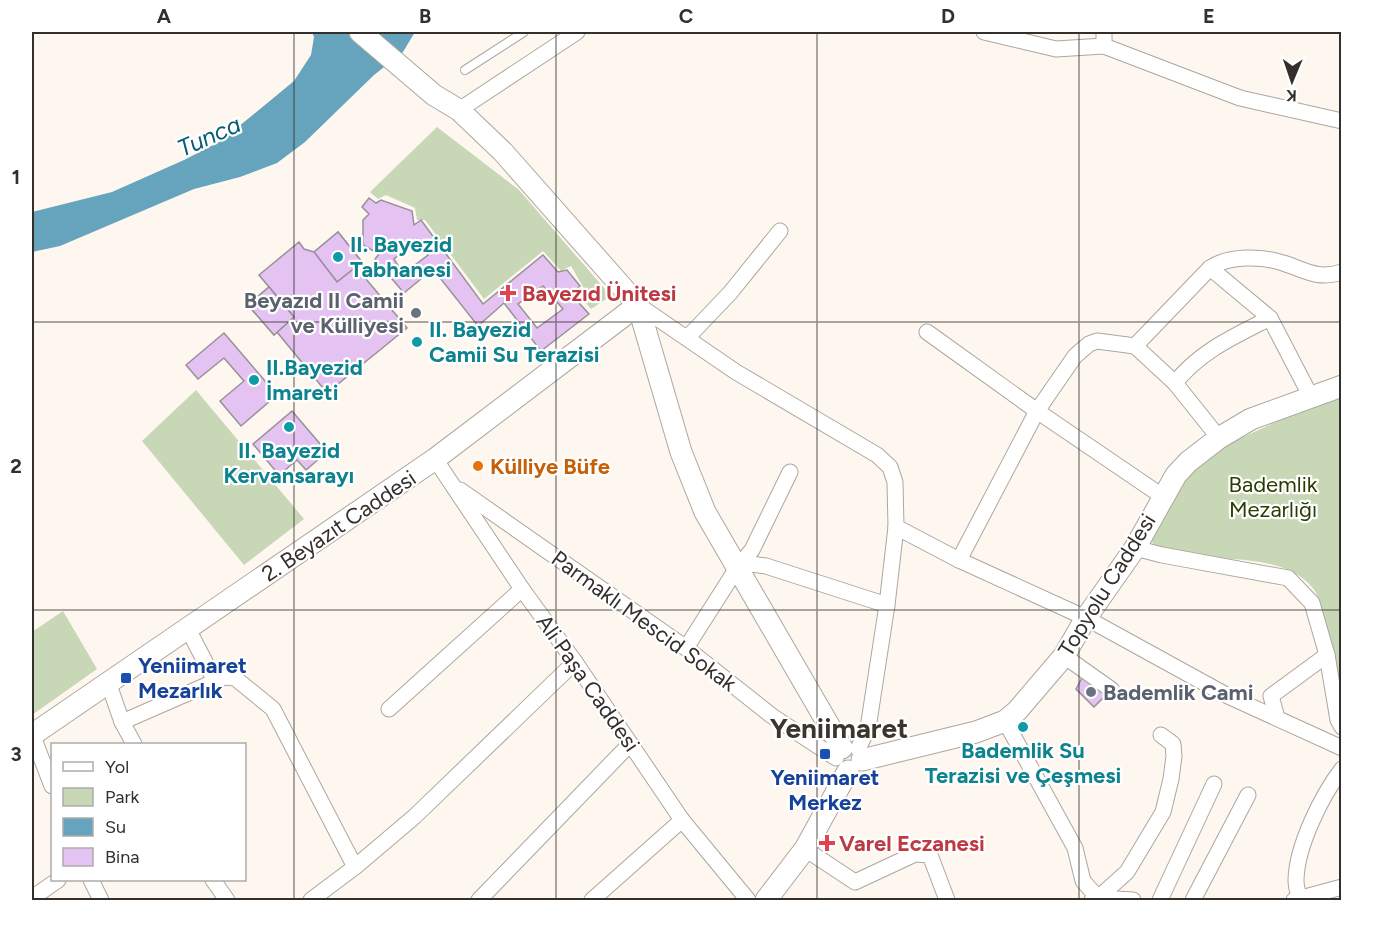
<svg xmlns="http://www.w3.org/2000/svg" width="1373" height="932" viewBox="0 0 1373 932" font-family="Figtree,sans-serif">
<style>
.green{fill:#c8d7b6}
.water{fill:#65a4bc}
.building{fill:#e4c2f1;stroke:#97919a;stroke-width:1.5;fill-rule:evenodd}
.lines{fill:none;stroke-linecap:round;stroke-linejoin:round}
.lane-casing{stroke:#aea69e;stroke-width:10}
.street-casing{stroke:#aea69e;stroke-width:17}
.secondary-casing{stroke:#aea69e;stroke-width:23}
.lane{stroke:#fff;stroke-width:8}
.street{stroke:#fff;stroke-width:15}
.secondary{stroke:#fff;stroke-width:21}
.grid{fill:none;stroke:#332f2c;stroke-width:1.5;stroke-opacity:0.55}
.culture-dot{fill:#0f9aa8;stroke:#fff;stroke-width:2}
.health-dot{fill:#e0444e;stroke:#fff;stroke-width:2}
.worship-dot{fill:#6b7280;stroke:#fff;stroke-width:2}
.food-dot{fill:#e8710a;stroke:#fff;stroke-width:2}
.transit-dot{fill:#1a4fb4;stroke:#fff;stroke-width:2}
.labels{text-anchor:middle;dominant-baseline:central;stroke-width:4.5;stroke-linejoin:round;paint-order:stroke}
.culture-label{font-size:22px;font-weight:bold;fill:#0d838f;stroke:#fff;text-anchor:start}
.health-label{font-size:22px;font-weight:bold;fill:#be3a42;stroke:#fff;text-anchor:start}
.worship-label{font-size:22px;font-weight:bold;fill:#5b616d;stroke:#fff;text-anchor:end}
.food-label{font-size:22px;font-weight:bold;fill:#c56008;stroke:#fff;text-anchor:start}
.park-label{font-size:22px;fill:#293d03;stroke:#fff}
.street-label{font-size:22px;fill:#332f2c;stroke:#fff}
.transit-label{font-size:22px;font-weight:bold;fill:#164399;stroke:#fff;text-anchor:start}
.water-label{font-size:24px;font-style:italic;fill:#045d76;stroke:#fff}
.district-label{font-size:28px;font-weight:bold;fill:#3b352e;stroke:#fff}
.neatline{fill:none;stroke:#332f2c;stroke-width:2}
.grid-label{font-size:20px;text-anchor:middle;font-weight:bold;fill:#332f2c}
</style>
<rect width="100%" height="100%" fill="#fef7f0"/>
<g class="green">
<polygon points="437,127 519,190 611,296 591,309 580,296 586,292 571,266 561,271 543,251 484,299 425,220 417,220 415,208 386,195 378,199 370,192"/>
<polygon points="196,390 304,519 244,565 142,441"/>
<path d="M1341 397V693C1335 665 1332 636 1321 608 1319 603 1318 596 1315 591 1284 546 1203 567 1159 548 1154 546 1150 539 1146 535L1202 456 1280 420Z"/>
<polygon points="63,611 97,669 32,715 32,632"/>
</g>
<polygon class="water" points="312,32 415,32 403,52 374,75 305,142 277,163 240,177 194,189 60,246 32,252 32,212 112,192 184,160 221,141 294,81 311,55 314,37"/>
<g class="building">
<path d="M369 198 376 203 381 200 412 211 414 225 421 220 483 304 543 255 558 272 567 270 580 286 571 294 589 314 541 351 504 303 478 326 433 269 404 293 375 259 379 254 363 245V220L369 214 362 207ZM417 239 428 255 403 274 394 259ZM543 286 563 309 537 328 518 304Z"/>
<polygon points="338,232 362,262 337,282 314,252"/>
<polygon points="338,232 362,262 337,282 314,252"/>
<polygon points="299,242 304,249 314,252 337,282 356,267 407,328 327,393 277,332 294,317 259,275"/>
<polygon points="269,287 294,317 274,335 248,305"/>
<polygon points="269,287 294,317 274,335 248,305"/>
<polygon points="224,333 277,395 241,426 220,401 244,381 224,358 198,379 186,365"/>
<polygon points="292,411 327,452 306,470 297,460 279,475 253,444"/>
<polygon points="1083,676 1107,694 1094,707 1076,689"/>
</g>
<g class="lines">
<defs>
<polyline id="lane" points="465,70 524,32"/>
<g id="street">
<polyline points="984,32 1056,49 1104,46 1240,98 1342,121"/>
<polyline points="1104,32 1104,46"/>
<polyline points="459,110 577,32"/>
<polyline points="1210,268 1270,318 1311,397"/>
<polyline points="638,305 736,372 877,455 890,467 895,482 896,527 887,605 766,566 751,564 737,568"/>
<polyline points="927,332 1037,411 1162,496"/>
<polyline points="687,338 730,293 780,231"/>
<polyline points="1135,346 1175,383 1219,438"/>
<path d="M1175 383C1200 351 1235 336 1270 318"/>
<polyline points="435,459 522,589 575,662 682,820 748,900"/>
<polyline points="460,490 686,648 772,716 836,758"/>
<polyline points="896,527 959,560 1086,618 1228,696 1342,748"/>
<polyline points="1135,548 1162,555 1288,578 1312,603 1327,655 1338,720 1342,727"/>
<path d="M959 560 1037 411 1075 356 1089 344 1097 341 1135 346 1210 268C1229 255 1262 256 1283 263 1306 270 1316 280 1342 272"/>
<polyline points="188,629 215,681"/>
<polyline points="686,648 737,568 752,550 790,472"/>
<polyline points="1064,656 1112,690"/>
<polyline points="108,682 122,722 134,744"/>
<polyline points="389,709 522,589"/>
<polyline points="1277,718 1271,696 1327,655"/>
<polyline points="1005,721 1075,848 1083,881 1098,898 1092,900"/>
<polyline points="122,722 225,677 235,678 273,709 355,867 414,817 575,662"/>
<polyline points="32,734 52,786"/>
<polyline points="858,749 868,728 887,605"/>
<polyline points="805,849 855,882 915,854 930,855 947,900"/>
<polyline points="91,880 101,900"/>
<polyline points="213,880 227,900"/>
<polyline points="32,898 58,880"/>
<polyline points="1098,898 1127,872 1163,812 1171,779 1174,756 1173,744 1161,735"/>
<polyline points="1098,898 1133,900"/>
<path d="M1300 899C1298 893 1296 887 1296 881 1296 847 1322 795 1342 769"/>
<polyline points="311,900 355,867"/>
<polyline points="479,900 630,744"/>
<polyline points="592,900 682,820"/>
<polyline points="1160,900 1214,784"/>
<polyline points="1193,900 1248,795"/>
<polyline points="1294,900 1342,887"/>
</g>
<g id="secondary">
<polyline points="360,32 434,95 459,110 503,152 638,305 681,452 705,512 842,748"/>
<polyline points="32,735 435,459 638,305"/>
<polyline points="862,760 976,732 1005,721 1017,711 1064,656 1086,618 1135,548 1176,475 1188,462 1219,438 1251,419 1342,386"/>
<polyline points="766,900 805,849 848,771"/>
</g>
</defs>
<use href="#lane" class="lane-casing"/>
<use href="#street" class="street-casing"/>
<use href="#secondary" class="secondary-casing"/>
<use href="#lane" class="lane"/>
<use href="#street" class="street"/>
<use href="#secondary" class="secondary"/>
</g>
<path class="grid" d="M294 32V900M556 32V900M817 32V900M1079 32V900M32 322H1342M32 610H1342"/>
<g class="culture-dot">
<circle cx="338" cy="257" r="6"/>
<circle cx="417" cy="342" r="6"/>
<circle cx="254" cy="380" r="6"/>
<circle cx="289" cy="427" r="6"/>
<circle cx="1023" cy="727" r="6"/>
</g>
<g class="health-dot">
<path d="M505 284h6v6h6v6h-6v6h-6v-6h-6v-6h6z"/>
<path d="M824 834h6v6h6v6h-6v6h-6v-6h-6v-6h6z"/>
</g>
<g class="worship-dot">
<circle cx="416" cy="313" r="6"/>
<circle cx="1091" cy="692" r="6"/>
</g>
<circle class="food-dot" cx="478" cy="466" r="6"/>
<g class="transit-dot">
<rect x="120" y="672" width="12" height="12" rx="3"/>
<rect x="819" y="748" width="12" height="12" rx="3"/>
</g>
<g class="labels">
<g class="culture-label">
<text x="350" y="244">II. Bayezid<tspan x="350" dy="25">Tabhanesi</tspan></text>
<text x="429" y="329">II. Bayezid<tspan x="429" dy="25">Camii Su Terazisi</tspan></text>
<text x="266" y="367">II.Bayezid<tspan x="266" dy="25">İmareti</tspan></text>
<text x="289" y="450" text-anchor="middle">II. Bayezid<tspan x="289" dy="25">Kervansarayı</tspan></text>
<text x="1023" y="750" text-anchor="middle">Bademlik Su<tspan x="1023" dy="25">Terazisi ve Çeşmesi</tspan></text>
</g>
<g class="health-label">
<text x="522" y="293">Bayezıd Ünitesi</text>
<text x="839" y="843">Varel Eczanesi</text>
</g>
<g class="worship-label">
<text x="404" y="300">Beyazıd II Camii<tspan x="404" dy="25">ve Külliyesi</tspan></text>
<text x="1103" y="692" text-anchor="start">Bademlik Cami</text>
</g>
<g class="food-label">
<text x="490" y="466">Külliye Büfe</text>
</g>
<g class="park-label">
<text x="1273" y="484">Bademlik<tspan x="1273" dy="25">Mezarlığı</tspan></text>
</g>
<g class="street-label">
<text transform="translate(339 526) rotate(-34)">2. Beyazıt Caddesi</text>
<text transform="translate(1107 585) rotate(-58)">Topyolu Caddesi</text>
<text transform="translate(644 621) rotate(36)">Parmaklı Mescid Sokak</text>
<text transform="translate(588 683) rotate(55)">Ali Paşa Caddesi</text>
</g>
<g class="transit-label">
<text x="138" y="665">Yeniimaret<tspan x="138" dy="25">Mezarlık</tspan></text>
<text x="825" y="777" text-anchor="middle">Yeniimaret<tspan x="825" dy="25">Merkez</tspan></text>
</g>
<g class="water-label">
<text transform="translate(209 136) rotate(-24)">Tunca</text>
</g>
<g class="district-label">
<text x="839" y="728">Yeniimaret</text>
</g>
</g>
<rect width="1373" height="932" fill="none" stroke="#ffffff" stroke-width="66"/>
<rect x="51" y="743" width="195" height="138" fill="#ffffff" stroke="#adacab" stroke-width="1.5"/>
<rect x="63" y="762" width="30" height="9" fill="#ffffff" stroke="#adacab" stroke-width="1.5"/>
<text x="105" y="773" font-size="18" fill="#332f2c">Yol</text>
<rect x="63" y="788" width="30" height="18" fill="#c8d7b6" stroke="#adacab" stroke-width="1.5"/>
<text x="105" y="803" font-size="18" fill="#332f2c">Park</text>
<rect x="63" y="818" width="30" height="18" fill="#65a4bc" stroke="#adacab" stroke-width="1.5"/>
<text x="105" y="833" font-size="18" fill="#332f2c">Su</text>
<rect x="63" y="848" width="30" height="18" fill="#e4c2f1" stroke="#adacab" stroke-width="1.5"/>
<text x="105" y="863" font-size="18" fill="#332f2c">Bina</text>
<g transform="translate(1292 81) rotate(182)" stroke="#ffffff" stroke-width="4.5" paint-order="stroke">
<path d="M0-4.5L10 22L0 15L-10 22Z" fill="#332f2c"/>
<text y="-9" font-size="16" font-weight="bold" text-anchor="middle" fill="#332f2c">K</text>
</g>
<rect x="33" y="33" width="1307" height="866" class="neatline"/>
<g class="grid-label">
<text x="164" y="23">A</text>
<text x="425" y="23">B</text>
<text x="686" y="23">C</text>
<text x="948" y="23">D</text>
<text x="1209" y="23">E</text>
<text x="16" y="184">1</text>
<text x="16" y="473">2</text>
<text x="16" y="761">3</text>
</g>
</svg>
